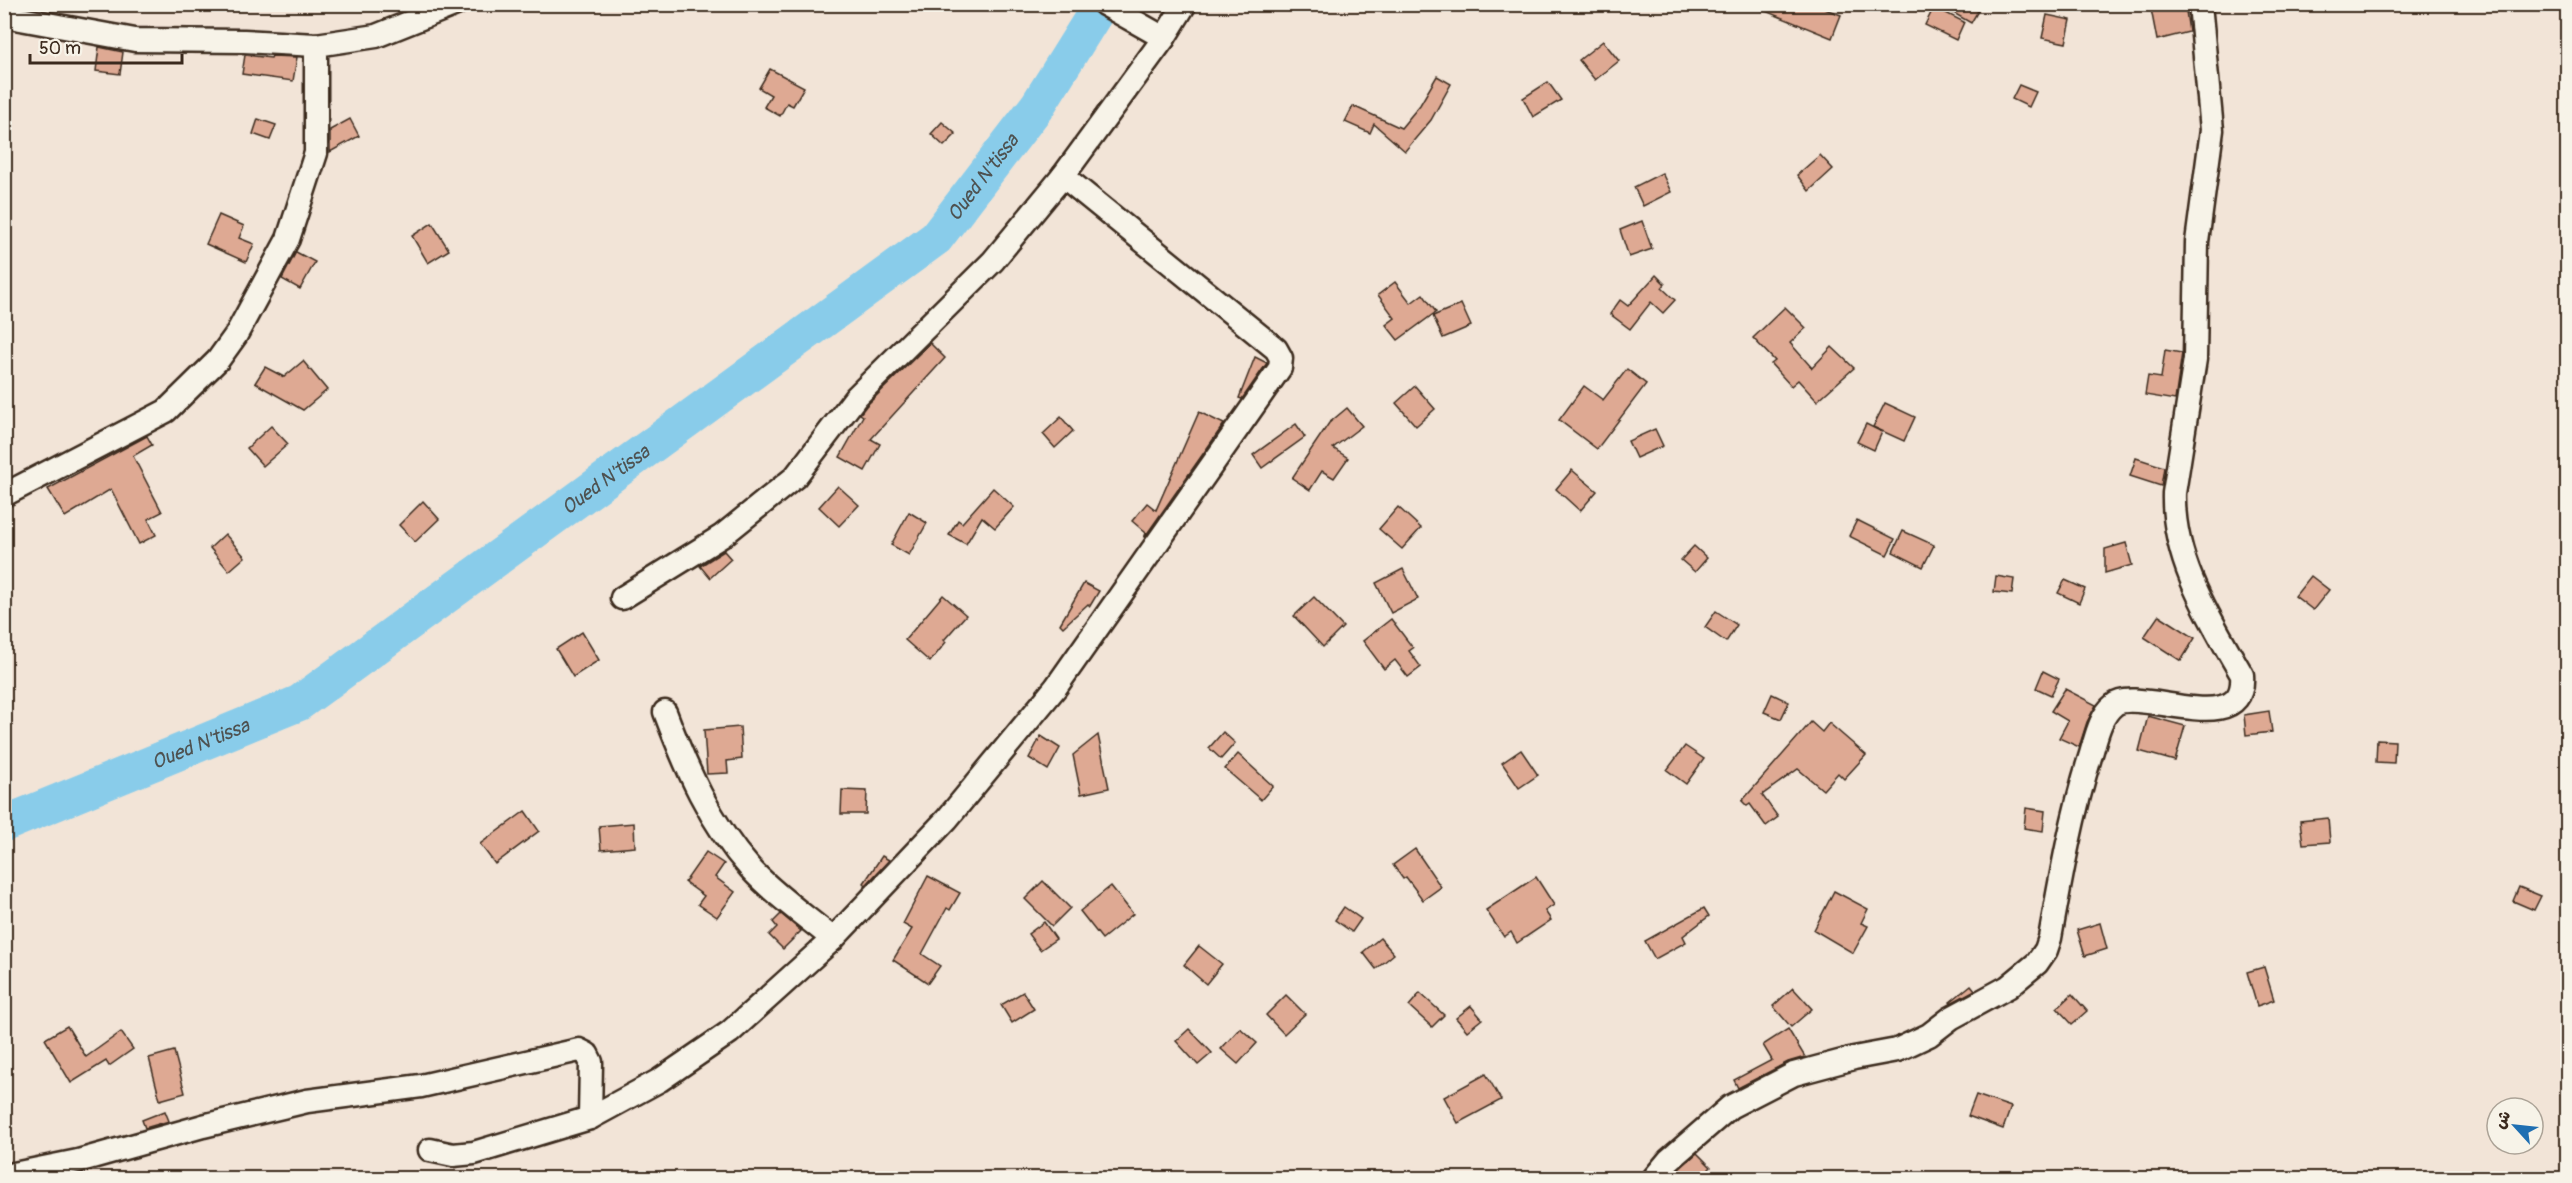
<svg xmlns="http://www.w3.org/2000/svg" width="2572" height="1183" viewBox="0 0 2572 1183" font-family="Pangolin,'Playpen Sans Arabic',sans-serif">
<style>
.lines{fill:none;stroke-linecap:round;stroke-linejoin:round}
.river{stroke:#89ccea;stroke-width:36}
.building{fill:#dea993;stroke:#3b2a1e;stroke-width:1.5}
.minor-casing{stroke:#3b2a1e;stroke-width:27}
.minor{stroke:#f7f3e8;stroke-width:22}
.labels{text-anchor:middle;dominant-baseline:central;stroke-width:4.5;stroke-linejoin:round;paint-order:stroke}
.water-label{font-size:20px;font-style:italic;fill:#4e5251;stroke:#f7f3e8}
</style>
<rect width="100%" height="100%" fill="#f2e4d7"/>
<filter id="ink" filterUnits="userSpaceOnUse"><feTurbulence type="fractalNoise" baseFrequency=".0167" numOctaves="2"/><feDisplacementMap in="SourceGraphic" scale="12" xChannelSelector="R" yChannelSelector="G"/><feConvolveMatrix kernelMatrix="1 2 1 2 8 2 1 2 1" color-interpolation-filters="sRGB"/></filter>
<g filter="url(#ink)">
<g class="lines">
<path class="river" id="s1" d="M4 824 299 703 936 238 1038 105 1101 4"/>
</g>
<g class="building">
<polygon points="1748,4 1812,4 1841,15 1832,38"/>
<polygon points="1938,4 1982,4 1971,23"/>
<polygon points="2170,4 2185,4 2189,32 2157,40 2151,9"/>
<polygon points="1934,7 1964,22 1956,40 1925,25"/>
<polygon points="2047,15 2071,20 2066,43 2042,38"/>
<polygon points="1603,41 1619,61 1595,80 1579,60"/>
<polygon points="99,47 123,52 120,74 96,71"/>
<polygon points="245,55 271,58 272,56 297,57 293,81 242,74"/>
<polygon points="770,69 804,87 793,106 787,103 780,116 764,107 771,95 759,88"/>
<polygon points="1437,76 1451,84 1431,120 1405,151 1374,124 1370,133 1345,122 1353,106 1401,128 1420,105"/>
<polygon points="1548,82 1561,100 1533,117 1523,98"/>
<polygon points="2019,85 2036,92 2029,107 2012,99"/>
<polygon points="258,119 276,125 270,140 253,134"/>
<polygon points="350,119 359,136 330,152 330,130"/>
<polygon points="942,122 956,134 944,146 931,134"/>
<polygon points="1820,155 1833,169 1809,191 1797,175"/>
<polygon points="1662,173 1671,192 1643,206 1634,187"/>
<polygon points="219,215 244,226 239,238 254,244 246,262 206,244"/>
<polygon points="1642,221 1652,249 1629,257 1620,230"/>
<polygon points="432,223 449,250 428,263 412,236"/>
<polygon points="296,252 315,262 300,289 282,279"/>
<polygon points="1656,275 1665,284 1662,288 1675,300 1663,313 1651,302 1630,329 1610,314 1620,300 1628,306"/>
<polygon points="1395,282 1411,303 1423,294 1436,312 1398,340 1386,325 1395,318 1378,295"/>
<polygon points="1461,304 1471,326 1443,338 1433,316"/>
<polygon points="1785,307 1806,328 1790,343 1812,368 1832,347 1854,368 1817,401 1798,380 1791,386 1771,364 1775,361 1753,338"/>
<polygon points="930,343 945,358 871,439 880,444 865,471 840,457 863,416 860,414 866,406"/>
<polygon points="2165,350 2182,353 2175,400 2145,395 2148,376 2161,378"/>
<polygon points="1255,357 1267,363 1242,399 1239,398"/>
<polygon points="303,361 327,390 303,410 255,383 265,367 284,377"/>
<polygon points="1627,369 1646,384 1597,449 1559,420 1584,386 1603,400"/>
<polygon points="1415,386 1435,409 1416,426 1396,403"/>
<polygon points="1885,403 1915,417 1904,441 1873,427"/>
<polygon points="1347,408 1362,426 1333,448 1348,458 1334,478 1322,471 1310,490 1292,478 1329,423"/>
<polygon points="1199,412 1224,424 1144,538 1146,533 1132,521 1147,503 1156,510"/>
<polygon points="1061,417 1073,431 1055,448 1043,434"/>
<polygon points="1296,424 1305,437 1262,468 1253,455"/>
<polygon points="1866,424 1882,432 1874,450 1857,442"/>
<polygon points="271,426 288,444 263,466 247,448"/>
<polygon points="1655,429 1663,446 1636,458 1628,441"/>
<polygon points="147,436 152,445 133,456 162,512 148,519 156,535 139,544 111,489 65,517 48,489"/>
<polygon points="2136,458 2164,467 2161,486 2130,476"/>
<polygon points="1572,470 1597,491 1580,511 1556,489"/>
<polygon points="838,486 859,505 839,526 819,507"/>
<polygon points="993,488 1014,507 995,528 982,517 966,544 949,535 958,520 962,523"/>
<polygon points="423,501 439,519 415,542 399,525"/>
<polygon points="1398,507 1421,528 1402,549 1379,529"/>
<polygon points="909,512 927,523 909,555 891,545"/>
<polygon points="1857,520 1895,539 1887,555 1849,536"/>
<polygon points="1903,531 1934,545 1923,567 1893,552"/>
<polygon points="225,534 245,557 229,571 210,548"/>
<polygon points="2126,543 2132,565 2105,573 2105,549"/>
<polygon points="1694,546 1707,558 1695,572 1681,560"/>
<polygon points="724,551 731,559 710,578 700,566"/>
<polygon points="1403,569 1418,599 1391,613 1376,583"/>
<polygon points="1996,576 2014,579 2012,594 1994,592"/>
<polygon points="2311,576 2329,590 2313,610 2295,596"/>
<polygon points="2065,580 2085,589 2079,603 2058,593"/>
<polygon points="1084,583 1099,591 1090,606 1088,604 1063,627 1060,624"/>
<polygon points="943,595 966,615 944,640 946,642 930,662 905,640"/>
<polygon points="1314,597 1343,627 1323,647 1294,616"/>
<polygon points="1716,611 1737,625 1726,642 1705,627"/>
<polygon points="2159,615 2195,638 2181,661 2144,637"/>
<polygon points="1391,619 1413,648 1409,651 1421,667 1408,677 1395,660 1384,669 1363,641"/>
<polygon points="582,632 599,660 573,677 556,649"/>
<polygon points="2043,671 2059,679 2051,695 2036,688"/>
<polygon points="2065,689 2096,705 2087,722 2079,747 2059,738 2068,721 2051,711"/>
<polygon points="1772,694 1789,702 1781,719 1764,712"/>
<polygon points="2269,711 2272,732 2246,735 2244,715"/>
<polygon points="2148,716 2185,726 2175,761 2139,751"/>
<polygon points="1811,722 1822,732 1829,723 1866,755 1844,779 1838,773 1823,790 1798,769 1762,795 1778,817 1766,826 1750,804 1747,806 1742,801"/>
<polygon points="740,727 742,759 727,761 728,773 707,774 704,730"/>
<polygon points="1223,732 1235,743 1221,759 1209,748"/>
<polygon points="1098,735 1109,788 1081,794 1073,755"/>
<polygon points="1041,736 1060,748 1048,770 1029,758"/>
<polygon points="2377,740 2395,741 2394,763 2376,762"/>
<polygon points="1685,746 1704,759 1686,784 1667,770"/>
<polygon points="1521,750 1538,775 1519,788 1502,763"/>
<polygon points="1238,754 1273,786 1261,800 1225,769"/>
<polygon points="842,790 867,791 866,814 841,814"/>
<polygon points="2026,808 2045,811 2043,831 2024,828"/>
<polygon points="525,811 539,831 495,864 480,844"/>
<polygon points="2328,818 2330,842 2303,844 2300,821"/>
<polygon points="634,823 635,847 601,850 599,826"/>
<polygon points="1415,849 1441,887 1423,900 1406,877 1403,879 1393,865"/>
<polygon points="706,852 724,864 715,877 735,892 717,917 698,904 704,896 685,882"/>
<polygon points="882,856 889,860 866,885 864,883"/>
<polygon points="928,876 960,893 950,910 947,908 922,954 940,966 928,983 893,960 912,929 903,924"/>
<polygon points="1536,877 1554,905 1545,911 1551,920 1517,943 1511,932 1504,937 1486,910"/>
<polygon points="1043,881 1070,908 1052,926 1025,899"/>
<polygon points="1111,886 1133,914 1102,939 1080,911"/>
<polygon points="2519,887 2541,896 2534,910 2513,901"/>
<polygon points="1834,891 1868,909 1861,923 1868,926 1853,953 1814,930"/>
<polygon points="1344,907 1361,919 1352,932 1335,920"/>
<polygon points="1704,908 1709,916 1683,936 1686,942 1655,959 1645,941"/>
<polygon points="781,914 801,931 783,949 769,935 777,927 773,922"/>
<polygon points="1044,922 1056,939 1040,950 1028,934"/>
<polygon points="2100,923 2107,949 2085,956 2077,930"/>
<polygon points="1380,938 1394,954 1376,969 1363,952"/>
<polygon points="1199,946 1222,964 1206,984 1184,965"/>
<polygon points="2264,967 2274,1000 2257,1006 2247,972"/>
<polygon points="1971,985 1975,990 1951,1003 1950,1002"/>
<polygon points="1793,988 1812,1009 1791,1027 1773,1006"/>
<polygon points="1023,992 1034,1009 1012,1023 1001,1005"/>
<polygon points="1420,993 1444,1015 1432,1027 1409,1006"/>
<polygon points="2072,994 2087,1011 2072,1024 2057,1008"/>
<polygon points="1286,995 1305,1014 1284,1034 1266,1015"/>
<polygon points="1471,1006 1482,1019 1467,1031 1456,1018"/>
<polygon points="67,1026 86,1057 121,1032 133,1049 109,1066 106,1061 71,1083 45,1039"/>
<polygon points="1240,1028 1257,1043 1238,1064 1221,1049"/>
<polygon points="1189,1029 1212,1053 1198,1065 1176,1041"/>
<polygon points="1788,1029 1805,1057 1788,1062 1738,1088 1734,1080 1772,1060 1763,1045"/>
<polygon points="174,1051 185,1093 160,1100 149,1058"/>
<polygon points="1486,1074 1501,1100 1458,1123 1444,1097"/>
<polygon points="1976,1095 2011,1107 2003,1129 1968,1116"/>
<polygon points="165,1111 169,1121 145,1128 142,1120"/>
<polygon points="1697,1153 1711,1167 1699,1179 1684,1179 1677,1171"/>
</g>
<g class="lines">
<defs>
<g id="minor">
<polyline points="1104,4 1164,38"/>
<polyline points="4,16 135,40 244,41 316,45"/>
<polyline points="4,495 166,411 218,360 236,335 288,239 316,153 316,45 376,36 456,4"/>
<polyline points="622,598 722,536 795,477 856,397 993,261 1063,176 1164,38 1185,4"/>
<path d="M665 712C686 768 710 823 750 868 771 892 808 918 833 939"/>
<polyline points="430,1150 453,1155 474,1153 590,1118 660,1080 730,1032 833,939 947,819 1056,687 1280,368 1281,358 1276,349 1063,176"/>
<polyline points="4,1176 78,1161 203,1126 307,1101 421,1086 579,1050 587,1054 591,1062 590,1118"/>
<path d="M1654 1178 1669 1160 1730 1107 1794 1074 1854 1058 1897 1050 1929 1035 1951 1018 2008 987 2037 963 2046 950 2050 938C2061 876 2072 814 2091 754 2096 738 2100 716 2114 705 2137 685 2247 742 2242 675 2210 619 2172 560 2174 493L2195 359 2197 242 2212 130 2200 4"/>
</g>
</defs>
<use href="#minor" class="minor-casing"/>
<use href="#minor" class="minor"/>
</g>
</g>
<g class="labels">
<g class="water-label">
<text stroke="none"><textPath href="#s1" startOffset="1184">Oued N'tissa</textPath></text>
<text stroke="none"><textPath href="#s1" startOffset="698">Oued N'tissa</textPath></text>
<text stroke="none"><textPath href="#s1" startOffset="212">Oued N'tissa</textPath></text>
</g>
</g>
<rect width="2572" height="1183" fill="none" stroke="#f7f3e8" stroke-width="24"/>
<rect x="12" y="12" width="2548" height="1159" fill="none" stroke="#3b2a1e" stroke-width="2" filter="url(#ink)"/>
<g transform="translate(2515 1126) rotate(297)"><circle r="28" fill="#f7f3e8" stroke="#aca397" stroke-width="1.5"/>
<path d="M0-4.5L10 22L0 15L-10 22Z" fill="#1f6fb2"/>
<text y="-9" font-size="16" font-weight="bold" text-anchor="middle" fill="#3b2a1e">ش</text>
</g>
<path d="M30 54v9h152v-9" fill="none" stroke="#3b2a1e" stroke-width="3"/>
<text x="39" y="54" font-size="18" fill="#3b2a1e" stroke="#f7f3e8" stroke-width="4.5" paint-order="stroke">50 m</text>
</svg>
